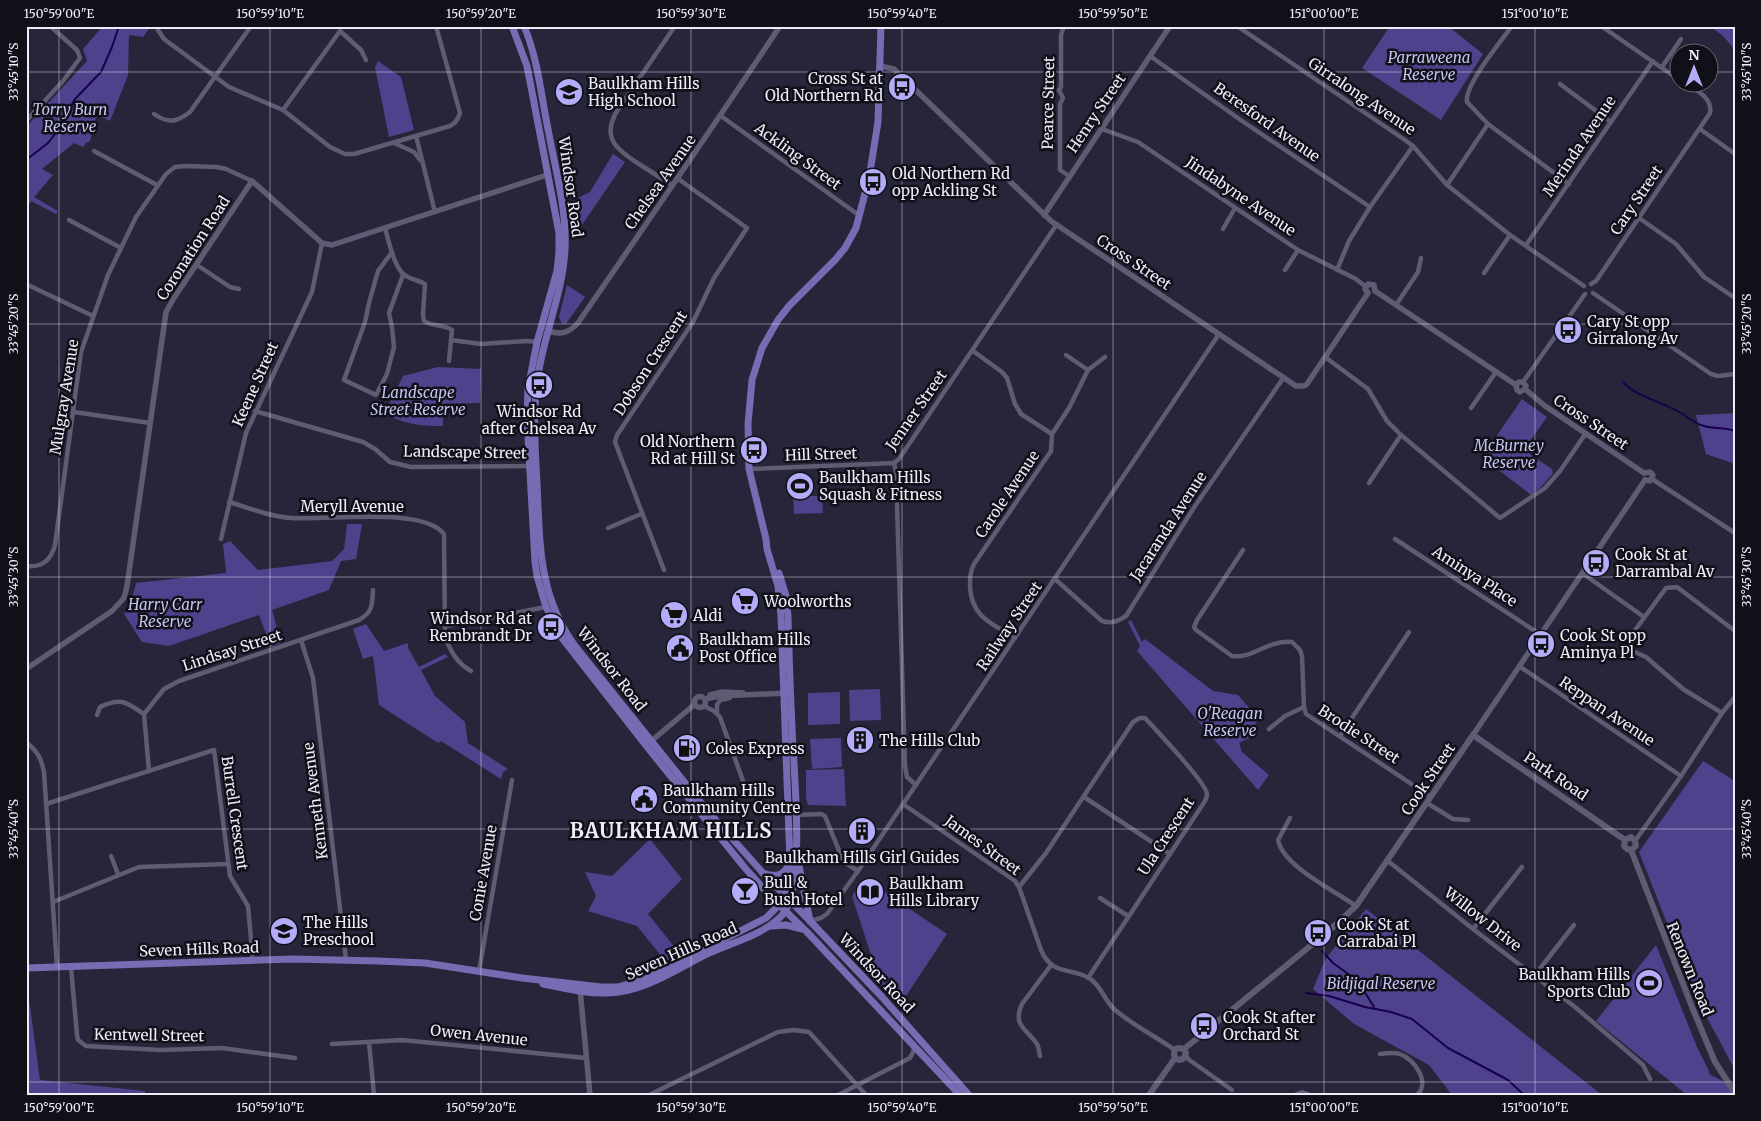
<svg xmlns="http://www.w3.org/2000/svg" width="1761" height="1121" viewBox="0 0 1761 1121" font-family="Merriweather,serif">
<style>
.green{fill:#4e428c}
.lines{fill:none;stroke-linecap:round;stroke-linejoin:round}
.stream{stroke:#1a004a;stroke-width:2}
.minor{stroke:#5e5c73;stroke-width:4.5}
.tertiary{stroke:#5e5c73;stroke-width:5.5}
.secondary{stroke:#5e5c73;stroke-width:6}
.primary{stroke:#766cb3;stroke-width:7}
.ticks{fill:none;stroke:#ededfa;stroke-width:1;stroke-opacity:0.45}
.labels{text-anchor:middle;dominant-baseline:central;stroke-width:5;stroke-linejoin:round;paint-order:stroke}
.park-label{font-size:15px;font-style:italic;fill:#c6c3ef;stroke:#101019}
.poi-label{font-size:15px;fill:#ededfa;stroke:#101019;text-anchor:start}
.street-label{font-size:15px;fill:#ededfa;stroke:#101019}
.district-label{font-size:20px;font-weight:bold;letter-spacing:1px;fill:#ededfa;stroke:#101019}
.neatline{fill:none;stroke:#ededfa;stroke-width:2}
.ticks-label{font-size:12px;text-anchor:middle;fill:#ededfa}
</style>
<rect width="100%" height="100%" fill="#272539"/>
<g class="green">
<polygon points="103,26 151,26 143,37 129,35 128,75 110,121 97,115 90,141 86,143 83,147 74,143 42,169 53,175 34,197 58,211 56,214 31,201 26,209 26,127 87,61 83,49"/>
<polygon points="1390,26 1448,26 1483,54 1441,120 1362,68"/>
<polygon points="1710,26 1735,26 1735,50 1723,36"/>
<polygon points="378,61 401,77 414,130 389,137 375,67"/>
<polygon points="613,154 625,162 571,241 571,223 568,203 590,192"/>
<polygon points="567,285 585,297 566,324 562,324 559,317"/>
<path d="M438 367 481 369 480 403 443 404V426C416 426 408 424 384 414L403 376Z"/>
<polygon points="1522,399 1547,417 1527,445 1531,455 1552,469 1553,473 1542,486 1531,495 1482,457"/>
<polygon points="1735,413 1735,464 1706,454 1696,415"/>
<polygon points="792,476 808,477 808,496 822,496 823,513 794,514"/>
<polygon points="347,524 362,524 356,559 341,561 329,590 272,610 281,643 271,647 259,615 169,646 142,642 124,614 130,607 136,583 226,573 223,544 230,541 258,570 332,561 344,549"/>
<polygon points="1131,620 1142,642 1145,639 1213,691 1238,695 1258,718 1255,726 1258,734 1239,743 1242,752 1269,775 1258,790 1137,651 1140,646 1128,622"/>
<polygon points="366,624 384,651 408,643 408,648 419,667 445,654 448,657 421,670 435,696 465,722 468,743 508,769 503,772 501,779 441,741 438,743 379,705 373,656 363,659 353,629"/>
<polygon points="880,689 881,720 850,721 849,690"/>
<polygon points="840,692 840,724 808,725 808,693"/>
<polygon points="841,738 842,767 812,769 810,739"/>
<polygon points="1703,761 1735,781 1735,1070 1696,997 1639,852"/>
<polygon points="844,769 846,806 808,805 806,798 806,770"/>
<polygon points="650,839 682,879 648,914 681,955 666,962 637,926 588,911 596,896 585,872 612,876"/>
<polygon points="864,878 947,934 900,1005 881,986 852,896"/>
<polygon points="1366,909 1602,1095 1452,1095 1429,1065 1354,1024 1313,989 1326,958"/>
<polygon points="1656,945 1697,1047 1709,1071 1709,1074 1735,1087 1735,1095 1687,1095 1596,1021"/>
<polygon points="26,977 40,1080 145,1091 145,1095 26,1095"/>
</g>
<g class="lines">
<g class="stream">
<polyline points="26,160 48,143 58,130 75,99 101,72 112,47 119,26"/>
<path d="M1623 382C1636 397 1664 402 1681 413 1688 417 1695 424 1704 426 1714 429 1724 427 1735 431"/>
<polyline points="1322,951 1333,963 1358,981 1374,1007"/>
<polyline points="1306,993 1329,996 1365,1007 1391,1012 1412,1019 1448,1048 1508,1080 1524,1095"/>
</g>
<g class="minor">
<path d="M158 26V30L164 39 229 87 283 110 330 147 345 154H354L450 126C456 123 458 119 460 113L436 26"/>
<polyline points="1064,26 1061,35 1061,87 1059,90 1063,98 1060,104 1060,170 1069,176"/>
<polyline points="1237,26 1402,138 1413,146 1447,185 1510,235 1584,286"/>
<path d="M1512 26C1501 41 1464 86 1467 102L1488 124 1569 184"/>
<polyline points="1601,26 1678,79"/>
<polyline points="1150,56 1245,123 1370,207"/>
<polyline points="1662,67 1681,39"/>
<polyline points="1560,84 1611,122"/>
<polyline points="283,110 340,31 361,50 366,60"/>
<path d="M154 114C169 124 177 122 190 112L251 26"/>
<polyline points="721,116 860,216"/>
<polyline points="26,121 63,81 80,58 77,50 50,26"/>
<polyline points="1102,129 1138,142 1298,250 1356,279 1366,287"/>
<polyline points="1700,129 1735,154"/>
<polyline points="416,136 435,212"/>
<polyline points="394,143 414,152 420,160"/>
<polyline points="94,151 157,185"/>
<path d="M672 185C661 178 650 171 639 164 617 150 601 138 617 111L675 26"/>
<polyline points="1447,185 1488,124"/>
<polyline points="1639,218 1676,244 1704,277 1735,298"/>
<polyline points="69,220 121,248"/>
<path d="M385 228C389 241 394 269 406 276 412 280 419 280 425 284L423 315 424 321C433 327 444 324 452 330L451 340 481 344 527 341 537 342"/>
<polyline points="1223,229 1235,208"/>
<polyline points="1526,245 1653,61"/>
<polyline points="392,252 378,271 369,303 365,322 344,380 376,395 387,374 394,347 392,327 389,313 403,275"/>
<polyline points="197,265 230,287 239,289"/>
<polyline points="1285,270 1298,250"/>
<polyline points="1337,270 1349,241 1370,207 1413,146"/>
<polyline points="1484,273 1510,235"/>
<polyline points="26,284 93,316"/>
<path d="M1591 284 1596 281 1710 113C1713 97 1695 90 1684 82"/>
<polyline points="1593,293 1711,374 1718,376 1735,374"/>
<polyline points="1396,305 1418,272 1421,258"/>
<polyline points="973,351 1002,372 1007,378 1015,404 1021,414 1052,434"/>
<polyline points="1066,355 1088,370"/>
<polyline points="1325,357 1368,389 1387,421 1401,435 1500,518 1545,488 1560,471 1586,433"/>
<polyline points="449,361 451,340"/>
<polyline points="1523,382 1585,294"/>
<polyline points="1471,408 1496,372"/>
<polyline points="255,411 363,442 375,449 390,462 411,467 532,466"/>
<polyline points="74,412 150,423"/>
<polyline points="894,463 896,472 905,766 907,777 916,785"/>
<polyline points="894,463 899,459 1057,224"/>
<polyline points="749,469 894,463"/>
<polyline points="1652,479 1735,533"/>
<polyline points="1369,483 1401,435"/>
<path d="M229 502C249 508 271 517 292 518 327 521 423 506 444 534L445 637C451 652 457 663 471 671"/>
<polyline points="608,528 641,514"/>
<polyline points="221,539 246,433 312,292 322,243"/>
<polyline points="1395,539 1541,635"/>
<path d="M1243 550 1197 620 1194 627 1196 630 1232 656C1254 659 1266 640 1292 642L1300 650 1302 656 1304 707 1306 714 1431 797"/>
<path d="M26 566C42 568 51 560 55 545L81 352 108 275 136 217 166 174 175 167 185 166 217 167 226 169 252 181"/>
<polyline points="664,570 615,442 617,435 693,322 714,278 747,228 677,178"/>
<polyline points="1582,573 1644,617"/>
<path d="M1055 579 1102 621C1112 624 1118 621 1126 616L1193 509 1284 377"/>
<polyline points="446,626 546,607"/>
<path d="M1015 638C992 623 972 618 970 587 970 578 970 572 974 564L1051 451 1052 434 1069 408 1088 370 1105 357"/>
<polyline points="301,640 313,678 346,960"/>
<polyline points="1519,666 1681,776"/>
<polyline points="704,706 714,711 720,717 743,781"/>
<polyline points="1722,713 1683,689 1646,657 1628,649 1633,633 1666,588 1677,587 1735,631"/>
<polyline points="717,714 717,705 720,700 730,698"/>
<path d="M97 715 100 707C121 697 126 702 144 714"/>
<polyline points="1269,729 1285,716 1304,707"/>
<polyline points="1340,736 1409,632"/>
<path d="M26 742C37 751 41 757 44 772L57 967"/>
<path d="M149 771 144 714 164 689 179 681 359 620C373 612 372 605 373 590"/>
<polyline points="1084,797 1170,854"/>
<polyline points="1427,803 1453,819 1468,820"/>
<polyline points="46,804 214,750 230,876 248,906 253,961"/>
<path d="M903 804 1015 881 1019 887 1041 950C1052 976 1070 967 1089 978 1101 985 1104 1000 1114 1009 1131 1024 1153 1035 1172 1048L1174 1051"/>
<polyline points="796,815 821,814 825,816 842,858 844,862 858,871"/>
<path d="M1290 818 1278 840C1283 866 1335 891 1356 906"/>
<polyline points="1635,841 1681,776 1722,713 1735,697"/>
<polyline points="111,856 118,874"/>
<polyline points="1388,861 1473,929 1575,1007 1643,1065 1650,1079"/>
<path d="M1019 887 1046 853 1133 722 1140 718H1145C1155 729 1206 782 1207 794 1207 796 1206 799 1205 801L1088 978"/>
<polyline points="1100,898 1128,916"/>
<polyline points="53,902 139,867 228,864"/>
<polyline points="810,921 821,918 827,914 858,871 1219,334"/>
<polyline points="1473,929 1522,867"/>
<polyline points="71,967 77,1035 78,1040 86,1046 160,1050 222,1048 295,1058"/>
<polyline points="479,971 512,780"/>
<polyline points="1535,975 1574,925"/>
<polyline points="369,1042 374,1095"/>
<polyline points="332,1044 402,1040 586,1058"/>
<path d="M1380 1054C1386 1053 1393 1052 1400 1054 1414 1059 1431 1082 1417 1095"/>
<polyline points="1186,1055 1188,1059 1232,1090"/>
<path d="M1040 1056C1039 1053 1039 1047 1037 1044 1027 1029 1012 1026 1022 1004L1051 965"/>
<polyline points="649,1095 778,1032 794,1030 809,1032 866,1095"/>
<polyline points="838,1095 910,1058 914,1050 913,1046"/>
<polyline points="1295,1095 1302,1092 1310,1095"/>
</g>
<g class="tertiary">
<polyline points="880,66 894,69 1051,221 1296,386 1304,386 1307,384 1368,293"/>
<polyline points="1044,215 1170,26"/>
<polyline points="1375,291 1516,385"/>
<polyline points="1368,293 1365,289 1368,284 1374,285 1375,291"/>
<path d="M548 331C561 335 569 333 578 323 646 224 714 126 780 26"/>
<polyline points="1516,385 1519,382 1523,382 1526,386 1525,389"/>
<polyline points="1516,385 1517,390 1520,392 1525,389"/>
<polyline points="1525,389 1545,406 1644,473"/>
<polyline points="1644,473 1650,472 1653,475 1650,481 1645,480"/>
<polyline points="26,669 112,611 124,598 127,586 166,312 174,298 252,181 322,243 332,245 547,175"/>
<polyline points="710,695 722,692 743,693"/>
<circle cx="700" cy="702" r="5.5"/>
<polyline points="705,699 719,696 788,693"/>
<polyline points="1473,735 1645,480"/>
<polyline points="649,743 695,704"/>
<polyline points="580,989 590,1095"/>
</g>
<g class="secondary">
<polyline points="1625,840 1631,837 1635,841 1636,846 1631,850"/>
<polyline points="1625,840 1624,846 1627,849 1631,850"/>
<polyline points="1631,850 1692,1007 1715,1062 1735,1093"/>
<polyline points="1184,1049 1331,929 1356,906 1473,735 1625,840"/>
<polyline points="1175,1058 1179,1060 1183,1059 1186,1053 1184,1049"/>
<polyline points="1175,1058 1174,1054 1175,1049 1179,1048 1184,1049"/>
<polyline points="1149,1095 1175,1058"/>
</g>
<g class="primary">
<polyline points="512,26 527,66 559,233 559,252 557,271 537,342 528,389 527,418 535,562 537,576 546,607 562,638 652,753 745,868 770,896 807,932 960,1095"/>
<path d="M524 26C538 59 541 95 548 129 555 168 567 209 565 249 563 291 546 329 539 370 532 408 535 446 537 483 540 544 538 594 575 646L706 809 762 872 810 921 882 997 969 1095"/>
<polyline points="799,866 810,921"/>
<path d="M763 873C775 877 782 877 789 865"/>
<polyline points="771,926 786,925 802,929"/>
<polyline points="26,968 293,959 378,961 425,963 522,978 601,987 618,987 648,978 766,918 776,908 784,895 789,879 790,862 781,616 778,586 767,549 766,539 749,469 748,424 752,380 762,348 778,320 789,306 835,260 845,248 856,228 869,178 878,122 881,26"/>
<path d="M543 984C564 988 586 994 607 993 643 992 674 971 705 955 729 943 766 935 784 913 806 884 793 765 792 726 790 689 789 653 788 616L786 596 779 573"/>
</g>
</g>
<path class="ticks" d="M59 26V1095M270 26V1095M481 26V1095M691 26V1095M902 26V1095M1113 26V1095M1324 26V1095M1535 26V1095M26 72H1678M1708 72H1735M26 324H1735M26 577H1735M26 829H1735M26 1082H1735"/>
<defs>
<symbol id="bus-disc" viewBox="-11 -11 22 22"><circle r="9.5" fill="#b4acf9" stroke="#101019"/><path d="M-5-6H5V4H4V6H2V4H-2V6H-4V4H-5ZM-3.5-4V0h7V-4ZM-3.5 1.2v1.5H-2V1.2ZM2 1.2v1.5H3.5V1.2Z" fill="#111"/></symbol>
<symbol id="school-disc" viewBox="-11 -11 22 22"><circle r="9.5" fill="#b4acf9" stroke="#101019"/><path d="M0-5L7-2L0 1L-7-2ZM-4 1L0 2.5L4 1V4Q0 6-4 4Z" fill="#111"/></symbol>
<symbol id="stadium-disc" viewBox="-11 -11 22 22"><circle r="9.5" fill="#b4acf9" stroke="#101019"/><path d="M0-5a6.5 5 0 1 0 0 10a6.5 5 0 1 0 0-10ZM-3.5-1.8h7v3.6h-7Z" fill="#111"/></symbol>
<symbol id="supermarket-disc" viewBox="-11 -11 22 22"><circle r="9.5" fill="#b4acf9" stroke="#101019"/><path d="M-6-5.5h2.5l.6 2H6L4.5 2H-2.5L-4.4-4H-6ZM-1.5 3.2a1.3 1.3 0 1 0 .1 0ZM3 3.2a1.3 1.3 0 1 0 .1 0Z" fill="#111"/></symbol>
<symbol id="civic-disc" viewBox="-11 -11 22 22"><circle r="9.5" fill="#b4acf9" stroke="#101019"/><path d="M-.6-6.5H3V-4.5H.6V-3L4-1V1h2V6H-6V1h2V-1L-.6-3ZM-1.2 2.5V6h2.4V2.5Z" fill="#111"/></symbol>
<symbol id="building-disc" viewBox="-11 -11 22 22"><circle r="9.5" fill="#b4acf9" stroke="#101019"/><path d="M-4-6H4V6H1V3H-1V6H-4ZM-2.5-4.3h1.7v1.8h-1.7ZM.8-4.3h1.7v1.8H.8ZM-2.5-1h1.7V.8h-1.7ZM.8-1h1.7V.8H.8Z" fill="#111"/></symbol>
<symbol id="fuel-disc" viewBox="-11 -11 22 22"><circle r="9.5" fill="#b4acf9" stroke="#101019"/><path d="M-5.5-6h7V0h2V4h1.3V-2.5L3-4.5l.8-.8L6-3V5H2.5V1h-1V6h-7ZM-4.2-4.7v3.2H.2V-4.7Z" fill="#111"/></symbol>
<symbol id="bar-disc" viewBox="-11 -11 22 22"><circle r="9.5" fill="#b4acf9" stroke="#101019"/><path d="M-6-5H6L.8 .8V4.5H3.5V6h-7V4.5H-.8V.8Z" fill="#111"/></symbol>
<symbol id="library-disc" viewBox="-11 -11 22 22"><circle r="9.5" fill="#b4acf9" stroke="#101019"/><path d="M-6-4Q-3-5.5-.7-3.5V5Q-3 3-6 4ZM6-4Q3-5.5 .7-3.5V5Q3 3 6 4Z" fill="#111"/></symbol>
</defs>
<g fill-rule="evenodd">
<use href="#bus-disc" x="886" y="71" width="32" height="32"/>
<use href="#school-disc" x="553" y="76" width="32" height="32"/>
<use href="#bus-disc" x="857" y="166" width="32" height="32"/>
<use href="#bus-disc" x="1552" y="314" width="32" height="32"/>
<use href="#bus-disc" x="523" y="369" width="32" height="32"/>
<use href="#bus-disc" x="738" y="434" width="32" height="32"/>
<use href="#stadium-disc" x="784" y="470" width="32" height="32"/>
<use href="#bus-disc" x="1580" y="547" width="32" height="32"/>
<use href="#supermarket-disc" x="729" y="585" width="32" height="32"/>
<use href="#supermarket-disc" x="658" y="599" width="32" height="32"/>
<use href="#bus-disc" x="535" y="611" width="32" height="32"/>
<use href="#bus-disc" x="1525" y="628" width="32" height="32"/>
<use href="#civic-disc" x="664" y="632" width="32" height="32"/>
<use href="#building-disc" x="844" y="724" width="32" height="32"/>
<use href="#fuel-disc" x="671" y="732" width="32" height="32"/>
<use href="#civic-disc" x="628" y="783" width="32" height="32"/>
<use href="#building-disc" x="846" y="815" width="32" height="32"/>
<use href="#bar-disc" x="729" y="875" width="32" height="32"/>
<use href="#library-disc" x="854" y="876" width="32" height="32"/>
<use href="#school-disc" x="268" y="915" width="32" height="32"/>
<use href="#bus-disc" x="1302" y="917" width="32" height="32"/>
<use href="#stadium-disc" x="1633" y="967" width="32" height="32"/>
<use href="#bus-disc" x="1188" y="1010" width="32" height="32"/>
</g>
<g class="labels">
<g class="park-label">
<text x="1429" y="57">Parraweena<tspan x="1429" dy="17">Reserve</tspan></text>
<text x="70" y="109">Torry Burn<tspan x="70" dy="17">Reserve</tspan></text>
<text x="418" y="392">Landscape<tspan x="418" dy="17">Street Reserve</tspan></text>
<text x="1509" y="445">McBurney<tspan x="1509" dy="17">Reserve</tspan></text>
<text x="165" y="604">Harry Carr<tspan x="165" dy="17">Reserve</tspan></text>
<text x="1230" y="713">O'Reagan<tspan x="1230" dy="17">Reserve</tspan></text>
<text x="1381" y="983">Bidjigal Reserve</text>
</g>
<g class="poi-label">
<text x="883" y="78" text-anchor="end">Cross St at<tspan x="883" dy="17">Old Northern Rd</tspan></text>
<text x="588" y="83">Baulkham Hills<tspan x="588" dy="17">High School</tspan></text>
<text x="892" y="173">Old Northern Rd<tspan x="892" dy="17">opp Ackling St</tspan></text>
<text x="1587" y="321">Cary St opp<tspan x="1587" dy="17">Girralong Av</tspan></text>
<text x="539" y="411" text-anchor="middle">Windsor Rd<tspan x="539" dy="17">after Chelsea Av</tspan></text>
<text x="735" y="441" text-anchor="end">Old Northern<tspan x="735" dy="17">Rd at Hill St</tspan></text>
<text x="819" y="477">Baulkham Hills<tspan x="819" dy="17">Squash &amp; Fitness</tspan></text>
<text x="1615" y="554">Cook St at<tspan x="1615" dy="17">Darrambal Av</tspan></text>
<text x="764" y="601">Woolworths</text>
<text x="693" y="615">Aldi</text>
<text x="532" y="618" text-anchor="end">Windsor Rd at<tspan x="532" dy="17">Rembrandt Dr</tspan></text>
<text x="1560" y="635">Cook St opp<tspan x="1560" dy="17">Aminya Pl</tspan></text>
<text x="699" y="639">Baulkham Hills<tspan x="699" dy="17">Post Office</tspan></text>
<text x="879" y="740">The Hills Club</text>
<text x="706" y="748">Coles Express</text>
<text x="663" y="790">Baulkham Hills<tspan x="663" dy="17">Community Centre</tspan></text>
<text x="862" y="857" text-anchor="middle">Baulkham Hills Girl Guides</text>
<text x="764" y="882">Bull &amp;<tspan x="764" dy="17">Bush Hotel</tspan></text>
<text x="889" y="883">Baulkham<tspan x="889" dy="17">Hills Library</tspan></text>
<text x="303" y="922">The Hills<tspan x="303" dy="17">Preschool</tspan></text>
<text x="1337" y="924">Cook St at<tspan x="1337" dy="17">Carrabai Pl</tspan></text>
<text x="1630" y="974" text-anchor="end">Baulkham Hills<tspan x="1630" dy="17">Sports Club</tspan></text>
<text x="1223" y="1017">Cook St after<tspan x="1223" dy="17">Orchard St</tspan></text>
</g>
<g class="street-label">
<text transform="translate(1362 96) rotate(34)">Girralong Avenue</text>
<text transform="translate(1048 103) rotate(-89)">Pearce Street</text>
<text transform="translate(1096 113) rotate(-56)">Henry Street</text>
<text transform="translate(1267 122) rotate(35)">Beresford Avenue</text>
<text transform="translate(1579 146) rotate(-56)">Merinda Avenue</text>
<text transform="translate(798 156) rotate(36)">Ackling Street</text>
<text transform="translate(660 182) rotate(-55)">Chelsea Avenue</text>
<text transform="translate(571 187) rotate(82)">Windsor Road</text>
<text transform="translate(1241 196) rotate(34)">Jindabyne Avenue</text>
<text transform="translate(1636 200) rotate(-56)">Cary Street</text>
<text transform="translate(193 248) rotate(-57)">Coronation Road</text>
<text transform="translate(1134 262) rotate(34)">Cross Street</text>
<text transform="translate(650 363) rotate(-57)">Dobson Crescent</text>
<text transform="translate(255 384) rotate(-66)">Keene Street</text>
<text transform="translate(64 397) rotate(-81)">Mulgray Avenue</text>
<text transform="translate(916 410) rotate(-55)">Jenner Street</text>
<text transform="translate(1591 422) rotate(34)">Cross Street</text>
<text transform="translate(465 452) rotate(1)">Landscape Street</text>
<text transform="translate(821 454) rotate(-2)">Hill Street</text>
<text transform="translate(1007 494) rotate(-56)">Carole Avenue</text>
<text x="352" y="506">Meryll Avenue</text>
<text transform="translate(1168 526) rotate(-57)">Jacaranda Avenue</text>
<text transform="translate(1475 576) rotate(33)">Aminya Place</text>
<text transform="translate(1009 626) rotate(-56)">Railway Street</text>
<text transform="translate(232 650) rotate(-18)">Lindsay Street</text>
<text transform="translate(612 669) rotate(52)">Windsor Road</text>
<text transform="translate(1607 711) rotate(34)">Reppan Avenue</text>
<text transform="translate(1359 734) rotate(33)">Brodie Street</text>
<text transform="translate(1556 776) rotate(34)">Park Road</text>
<text transform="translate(1428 779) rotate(-56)">Cook Street</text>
<text transform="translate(315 801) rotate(-97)">Kenneth Avenue</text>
<text transform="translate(235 813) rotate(82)">Burrell Crescent</text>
<text transform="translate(1166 836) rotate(-57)">Ula Crescent</text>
<text transform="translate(983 845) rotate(36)">James Street</text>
<text transform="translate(483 873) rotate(-80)">Conie Avenue</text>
<text transform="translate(1483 919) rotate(38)">Willow Drive</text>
<text transform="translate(199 949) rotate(-2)">Seven Hills Road</text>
<text transform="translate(681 951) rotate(-24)">Seven Hills Road</text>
<text transform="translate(1690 969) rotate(68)">Renown Road</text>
<text transform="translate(877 973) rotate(47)">Windsor Road</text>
<text transform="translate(149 1035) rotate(1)">Kentwell Street</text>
<text transform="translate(479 1035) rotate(6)">Owen Avenue</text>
</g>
<g class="district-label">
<text x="671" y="830">BAULKHAM HILLS</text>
</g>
</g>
<rect width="1761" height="1121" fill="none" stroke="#101019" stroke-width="55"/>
<g transform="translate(1694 68)"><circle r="24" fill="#101019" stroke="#686873"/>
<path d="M0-4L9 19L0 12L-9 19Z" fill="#b4acf9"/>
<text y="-8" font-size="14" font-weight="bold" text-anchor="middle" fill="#ededfa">N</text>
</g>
<rect x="28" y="28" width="1706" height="1066" class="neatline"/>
<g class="ticks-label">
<text x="59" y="18">150°59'00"E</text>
<text x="270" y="18">150°59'10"E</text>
<text x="481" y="18">150°59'20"E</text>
<text x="691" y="18">150°59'30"E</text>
<text x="902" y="18">150°59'40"E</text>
<text x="1113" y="18">150°59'50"E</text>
<text x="1324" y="18">151°00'00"E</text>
<text x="1535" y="18">151°00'10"E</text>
<text transform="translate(14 72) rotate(-90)" y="4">33°45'10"S</text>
<text transform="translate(1747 72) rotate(-90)" y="4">33°45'10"S</text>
<text transform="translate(14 324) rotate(-90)" y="4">33°45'20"S</text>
<text transform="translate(1747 324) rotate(-90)" y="4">33°45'20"S</text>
<text transform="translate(14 577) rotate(-90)" y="4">33°45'30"S</text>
<text transform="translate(1747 577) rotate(-90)" y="4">33°45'30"S</text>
<text transform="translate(14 829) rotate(-90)" y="4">33°45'40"S</text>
<text transform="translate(1747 829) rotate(-90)" y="4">33°45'40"S</text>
<text x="59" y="1112">150°59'00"E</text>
<text x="270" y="1112">150°59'10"E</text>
<text x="481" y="1112">150°59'20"E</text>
<text x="691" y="1112">150°59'30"E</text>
<text x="902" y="1112">150°59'40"E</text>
<text x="1113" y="1112">150°59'50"E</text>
<text x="1324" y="1112">151°00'00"E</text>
<text x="1535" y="1112">151°00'10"E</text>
</g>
</svg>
